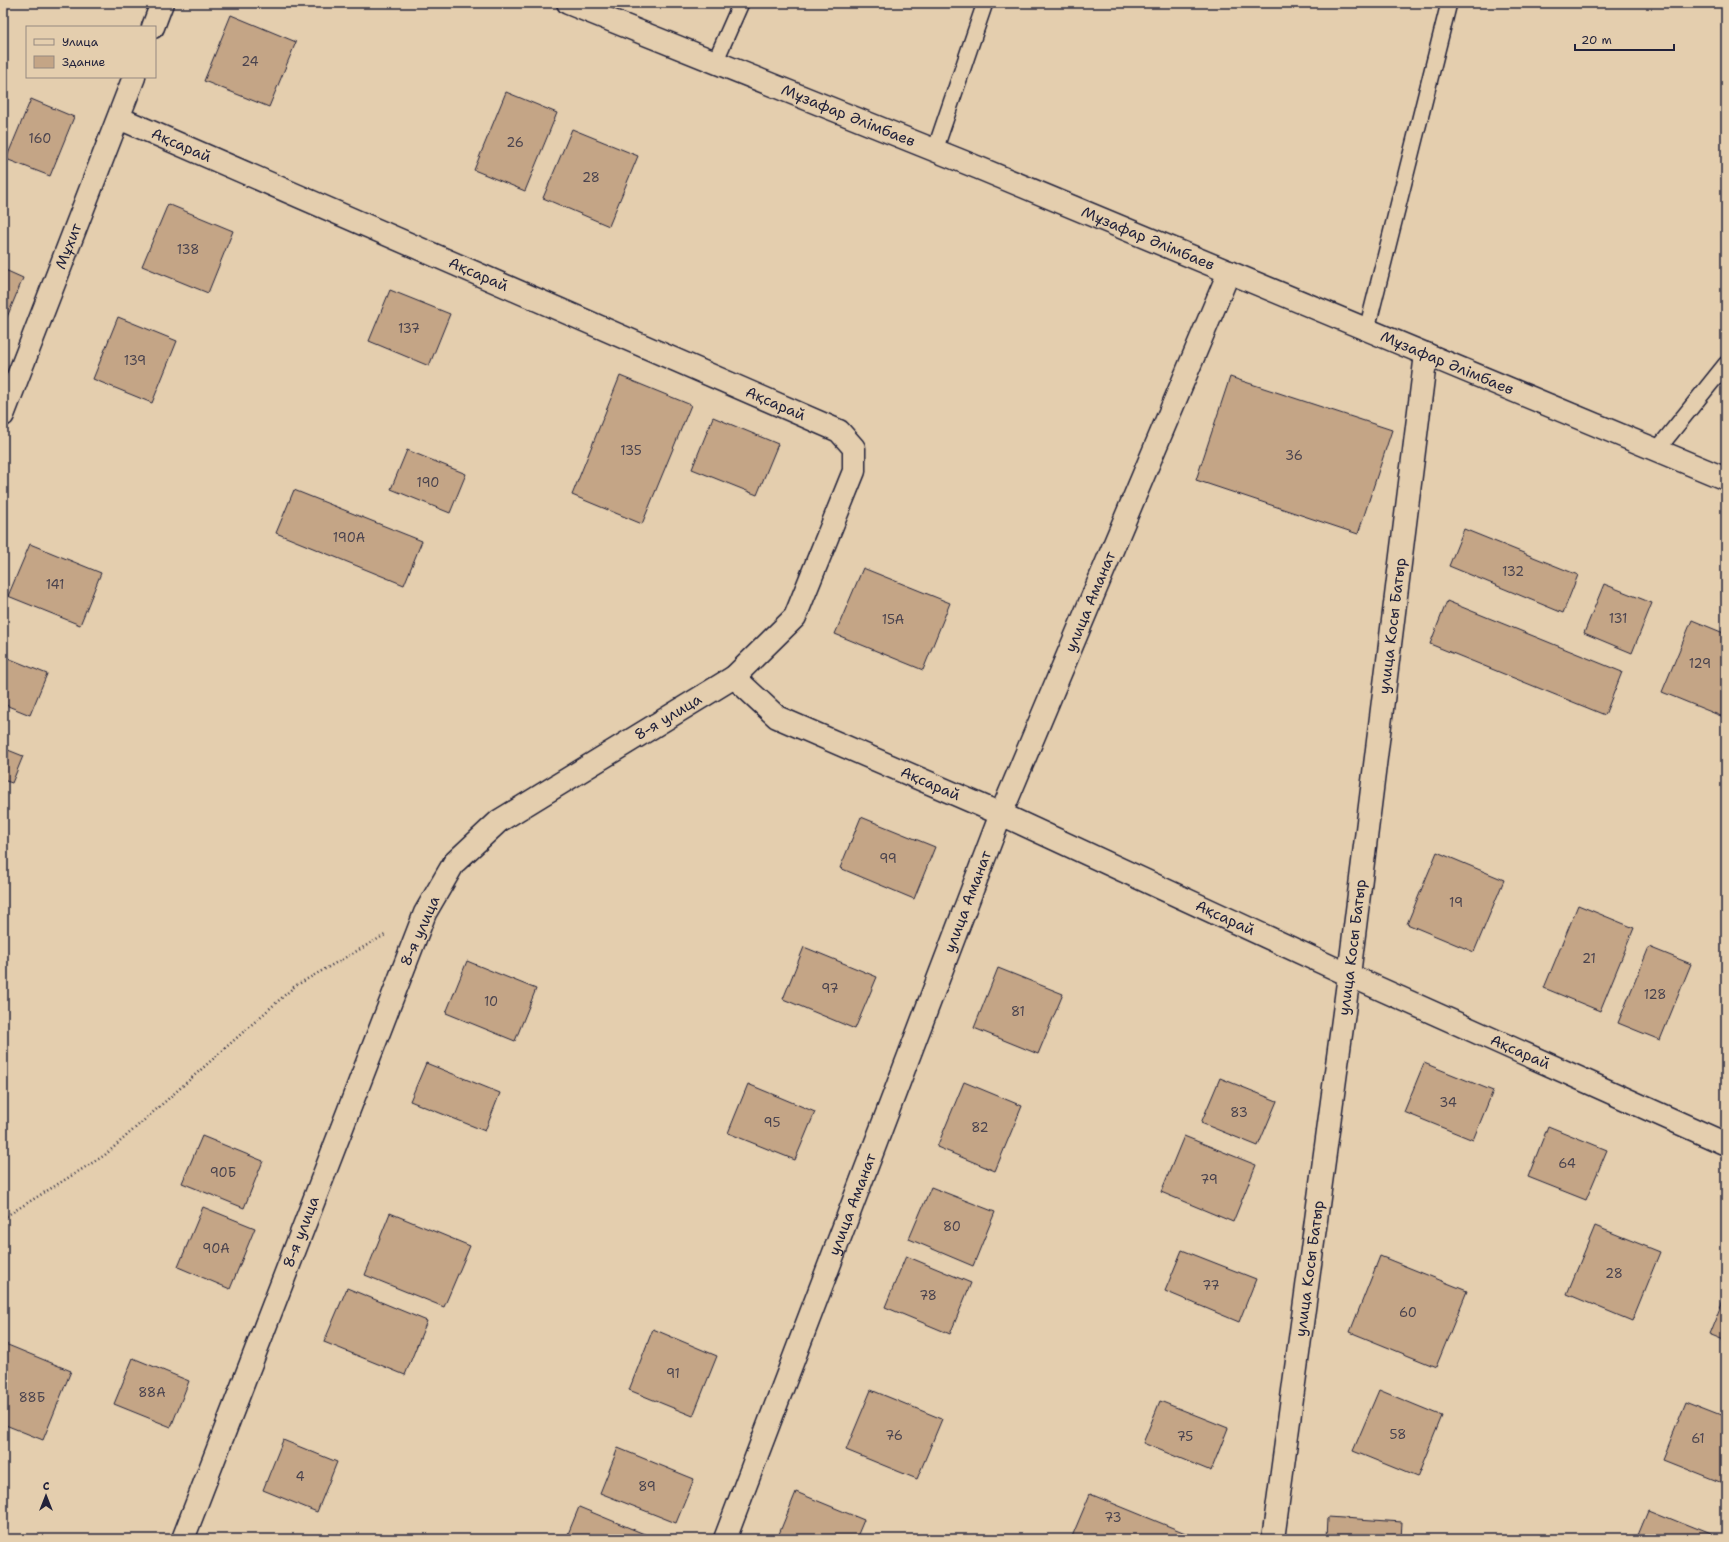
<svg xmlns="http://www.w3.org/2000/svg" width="1729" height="1542" viewBox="0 0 1729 1542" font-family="'Shantell Sans',sans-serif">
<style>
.building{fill:#c4a586;stroke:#22223b}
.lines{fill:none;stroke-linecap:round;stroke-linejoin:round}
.service-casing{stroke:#22223b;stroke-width:18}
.minor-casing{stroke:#22223b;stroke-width:25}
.tertiary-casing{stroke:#22223b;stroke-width:25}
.path{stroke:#22223b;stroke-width:2.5;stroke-dasharray:1 3;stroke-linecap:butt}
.service{stroke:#e4ceae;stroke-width:15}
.minor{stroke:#e4ceae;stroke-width:22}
.tertiary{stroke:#e4ceae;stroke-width:22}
.labels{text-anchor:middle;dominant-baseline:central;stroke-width:3;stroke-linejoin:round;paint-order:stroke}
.number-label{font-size:13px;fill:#4a434e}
.street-label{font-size:15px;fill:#22223b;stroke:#e4ceae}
</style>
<rect width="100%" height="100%" fill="#e4ceae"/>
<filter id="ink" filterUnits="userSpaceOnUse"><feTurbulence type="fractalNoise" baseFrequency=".025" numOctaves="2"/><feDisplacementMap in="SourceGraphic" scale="8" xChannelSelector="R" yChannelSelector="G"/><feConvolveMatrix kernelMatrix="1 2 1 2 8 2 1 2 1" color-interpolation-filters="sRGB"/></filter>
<g filter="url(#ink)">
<g class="building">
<polygon points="231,15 296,42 269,107 204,81"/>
<polygon points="506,92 557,113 525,191 474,170"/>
<polygon points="31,99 74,117 50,176 6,159"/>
<polygon points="572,129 638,156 609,226 543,198"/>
<polygon points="168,204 233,231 208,293 142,266"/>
<polygon points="3,269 23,278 3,327"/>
<polygon points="390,290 450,314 429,366 369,341"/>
<polygon points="118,317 177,341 152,403 93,379"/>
<polygon points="620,376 691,405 642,524 572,495"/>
<polygon points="1230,377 1392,430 1358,534 1196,480"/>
<polygon points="713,417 778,444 757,495 692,469"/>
<polygon points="407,450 466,474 450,513 391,489"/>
<polygon points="294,490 422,541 404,585 276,533"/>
<polygon points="1464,529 1578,575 1563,613 1449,566"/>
<polygon points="30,544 101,573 80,625 8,596"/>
<polygon points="863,568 950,603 923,670 835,634"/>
<polygon points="1604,584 1652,603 1632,653 1584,633"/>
<polygon points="1447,601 1622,672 1605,715 1430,644"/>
<polygon points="1692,620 1726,634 1726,718 1662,692"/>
<polygon points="3,656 47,674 30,715 3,704"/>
<polygon points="3,748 23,756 12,783 3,780"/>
<polygon points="861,817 935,847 914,899 840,868"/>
<polygon points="1437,852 1504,880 1474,952 1407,924"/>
<polygon points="1578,905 1634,928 1600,1011 1544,988"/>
<polygon points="804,947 877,977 855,1029 783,999"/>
<polygon points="1649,947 1691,964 1660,1040 1618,1023"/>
<polygon points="467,961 536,989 515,1041 446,1013"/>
<polygon points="998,968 1063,994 1038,1054 974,1028"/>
<polygon points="426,1063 500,1093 485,1131 410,1101"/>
<polygon points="1424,1063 1493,1091 1473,1140 1404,1112"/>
<polygon points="1220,1078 1277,1101 1258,1146 1201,1123"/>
<polygon points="964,1082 1022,1106 995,1171 937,1147"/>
<polygon points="748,1084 815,1112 795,1160 728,1133"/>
<polygon points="1548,1126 1607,1150 1586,1200 1528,1177"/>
<polygon points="202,1136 263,1161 244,1208 182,1183"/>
<polygon points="1184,1136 1256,1165 1233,1222 1161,1192"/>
<polygon points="931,1187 995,1212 973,1266 909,1239"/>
<polygon points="203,1207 255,1228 230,1289 178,1267"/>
<polygon points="390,1213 470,1246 444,1307 365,1275"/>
<polygon points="1595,1226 1660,1252 1632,1321 1567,1294"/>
<polygon points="1182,1250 1256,1279 1239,1322 1165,1291"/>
<polygon points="906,1256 971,1283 950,1334 885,1307"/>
<polygon points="1380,1256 1467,1291 1436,1367 1350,1332"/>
<polygon points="347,1288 427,1321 405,1375 324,1342"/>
<polygon points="1726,1293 1726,1342 1709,1335"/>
<polygon points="653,1329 717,1356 693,1416 629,1390"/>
<polygon points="3,1343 71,1371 43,1440 3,1424"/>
<polygon points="133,1358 189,1381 171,1427 114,1404"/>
<polygon points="871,1390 942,1419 917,1479 846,1450"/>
<polygon points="1379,1390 1442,1416 1417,1477 1353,1451"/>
<polygon points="1160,1401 1228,1428 1211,1471 1143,1443"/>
<polygon points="1685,1402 1726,1418 1726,1481 1725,1484 1662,1459"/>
<polygon points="283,1440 337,1462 317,1512 263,1490"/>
<polygon points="618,1448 694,1479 676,1523 600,1493"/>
<polygon points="796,1492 864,1520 856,1539 777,1539"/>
<polygon points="1090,1494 1200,1539 1071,1539"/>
<polygon points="579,1507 654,1538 566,1539"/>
<polygon points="1649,1510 1711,1535 1710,1539 1637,1539"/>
<polygon points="1328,1517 1402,1522 1401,1539 1327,1539"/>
</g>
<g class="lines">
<defs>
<g id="service">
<polyline points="715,62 741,3"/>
<polyline points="935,150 985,3"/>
<polyline points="1367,329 1449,3"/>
<polyline points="1657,450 1726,364"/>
</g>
<g id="minor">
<polyline points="153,27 162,3"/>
<path id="s1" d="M119 118 839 431 854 448V471L795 617 734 677 499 821 454 863 425 913 183 1539"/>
<path id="s2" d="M3 415 134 77"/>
<path id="s3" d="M734 677 777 717 1001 814 1349 975 1726 1144"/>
<path id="s4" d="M725 1539 1001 814 1229 272"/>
<path id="s5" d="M1273 1539 1349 975 1426 354"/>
</g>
<g id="tertiary">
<path id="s6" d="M568 3 979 168 1726 479"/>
</g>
</defs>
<use href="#service" class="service-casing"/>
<use href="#minor" class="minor-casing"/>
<use href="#tertiary" class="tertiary-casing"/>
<polyline class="path" points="3,1218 105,1155 295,986 385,935"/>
<use href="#service" class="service"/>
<use href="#minor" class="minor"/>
<use href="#tertiary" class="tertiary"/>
</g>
</g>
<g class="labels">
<g class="number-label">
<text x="250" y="61">24</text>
<text x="40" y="138">160</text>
<text x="515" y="142">26</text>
<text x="591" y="177">28</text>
<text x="188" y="249">138</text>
<text x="409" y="328">137</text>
<text x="135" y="360">139</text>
<text x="631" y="450">135</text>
<text x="1294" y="455">36</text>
<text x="428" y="482">190</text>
<text x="349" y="537">190А</text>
<text x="1513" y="571">132</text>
<text x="55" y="584">141</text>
<text x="1618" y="618">131</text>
<text x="893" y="619">15А</text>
<text x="1700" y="663">129</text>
<text x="888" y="858">99</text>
<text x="1456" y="902">19</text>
<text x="1589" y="958">21</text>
<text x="830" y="988">97</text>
<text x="1655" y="994">128</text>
<text x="491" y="1001">10</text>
<text x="1018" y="1011">81</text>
<text x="1448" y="1102">34</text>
<text x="1239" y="1112">83</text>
<text x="772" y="1122">95</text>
<text x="980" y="1127">82</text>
<text x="1567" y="1163">64</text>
<text x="223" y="1172">90Б</text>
<text x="1209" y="1179">79</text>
<text x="952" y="1226">80</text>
<text x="216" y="1248">90А</text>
<text x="1614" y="1273">28</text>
<text x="1211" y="1285">77</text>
<text x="928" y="1295">78</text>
<text x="1408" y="1312">60</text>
<text x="673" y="1373">91</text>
<text x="152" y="1392">88А</text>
<text x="32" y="1397">88Б</text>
<text x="1398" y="1434">58</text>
<text x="894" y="1435">76</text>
<text x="1185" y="1436">75</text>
<text x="1698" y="1438">61</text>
<text x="300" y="1476">4</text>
<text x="647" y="1486">89</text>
<text x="1113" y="1517">73</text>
</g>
<g class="street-label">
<text stroke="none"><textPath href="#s6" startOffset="302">Мұзафар Әлімбаев</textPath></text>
<text stroke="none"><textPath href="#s1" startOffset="68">Ақсарай</textPath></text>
<text stroke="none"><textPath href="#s6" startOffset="626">Мұзафар Әлімбаев</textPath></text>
<text stroke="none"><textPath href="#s2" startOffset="181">Мұхит</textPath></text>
<text stroke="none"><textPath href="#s1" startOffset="392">Ақсарай</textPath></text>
<text stroke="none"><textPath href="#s6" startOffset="950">Мұзафар Әлімбаев</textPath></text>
<text stroke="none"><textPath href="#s1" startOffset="716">Ақсарай</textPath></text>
<text stroke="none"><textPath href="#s4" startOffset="1006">улица Аманат</textPath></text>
<text stroke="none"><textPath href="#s5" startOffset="921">улица Косы Батыр</textPath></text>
<text transform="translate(668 717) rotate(-31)">8-я улица</text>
<text stroke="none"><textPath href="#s3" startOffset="226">Ақсарай</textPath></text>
<text stroke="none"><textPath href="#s4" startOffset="682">улица Аманат</textPath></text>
<text stroke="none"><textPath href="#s3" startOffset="550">Ақсарай</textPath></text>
<text transform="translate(420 931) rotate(-66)">8-я улица</text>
<text stroke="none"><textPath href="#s5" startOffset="597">улица Косы Батыр</textPath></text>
<text stroke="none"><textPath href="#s3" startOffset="874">Ақсарай</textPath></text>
<text stroke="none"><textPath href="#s4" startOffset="358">улица Аманат</textPath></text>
<text transform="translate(301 1232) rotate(-69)">8-я улица</text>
<text stroke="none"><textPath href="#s5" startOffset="273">улица Косы Батыр</textPath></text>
</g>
</g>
<rect width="1729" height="1542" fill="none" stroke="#e4ceae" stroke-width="16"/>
<rect x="8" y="8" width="1713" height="1526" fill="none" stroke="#22223b" stroke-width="1.5" filter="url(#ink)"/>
<rect x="26" y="26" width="130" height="52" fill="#e4ceae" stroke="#968980"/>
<rect x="34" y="39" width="20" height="6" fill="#e4ceae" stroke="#968980"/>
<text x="62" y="46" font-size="12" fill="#22223b">Улица</text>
<rect x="34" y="56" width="20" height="12" fill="#c4a586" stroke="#968980"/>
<text x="62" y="66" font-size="12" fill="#22223b">Здание</text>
<g transform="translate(46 1496)" stroke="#e4ceae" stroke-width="3" paint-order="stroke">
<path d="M0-3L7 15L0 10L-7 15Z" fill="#22223b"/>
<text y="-6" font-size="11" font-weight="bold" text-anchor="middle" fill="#22223b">С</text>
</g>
<path d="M1575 44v6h99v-6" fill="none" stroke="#22223b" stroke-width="2"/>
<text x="1581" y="44" font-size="12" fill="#22223b" stroke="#e4ceae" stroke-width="3" paint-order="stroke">20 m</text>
</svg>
